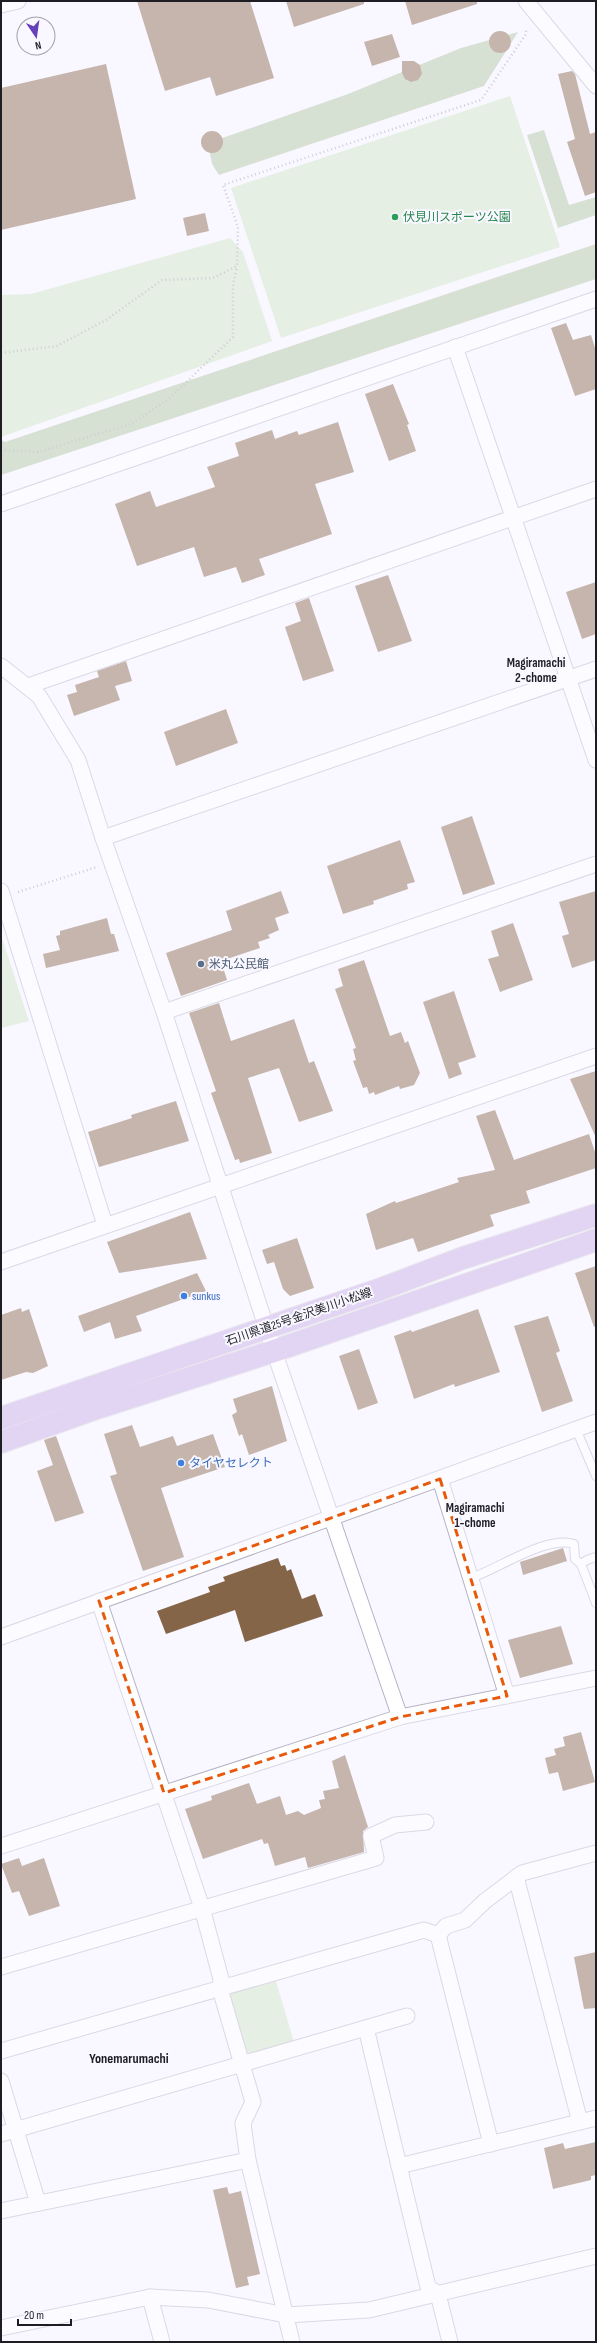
<svg xmlns="http://www.w3.org/2000/svg" width="597" height="2343" viewBox="0 0 597 2343" font-family="'Sofia Sans Condensed','Noto Sans JP',sans-serif">
<style>
.green{fill:#cfe4c1}
.forest{fill:#aec59e}
.building{fill:#856548}
.lines{fill:none;stroke-linecap:round;stroke-linejoin:round}
.lane-casing{stroke:#b6b3c5;stroke-width:10}
.street-casing{stroke:#b6b3c5;stroke-width:17}
.primary-casing{stroke:#d7d6d8;stroke-width:24}
.path{stroke:#9b99a1;stroke-width:2.5;stroke-dasharray:1 3;stroke-linecap:butt}
.lane{stroke:#fff;stroke-width:8}
.street{stroke:#fff;stroke-width:15}
.primary{stroke:#c5ace6;stroke-width:22}
.marked{fill:none;stroke:#e8590c;stroke-width:3;stroke-dasharray:8 5;stroke-linejoin:round}
.leisure-dot{fill:#2e9e5b;stroke:#f9f7ff;stroke-width:1.5}
.service-dot{fill:#5c6f8a;stroke:#f9f7ff;stroke-width:1.5}
.shop-dot{fill:#3f7fe0;stroke:#f9f7ff;stroke-width:1.5}
.labels{text-anchor:middle;dominant-baseline:central;stroke-width:4;stroke-linejoin:round;paint-order:stroke}
.leisure-label{font-size:12px;fill:#27864d;stroke:#f9f7ff;text-anchor:start}
.service-label{font-size:12px;fill:#4e5e75;stroke:#f9f7ff;text-anchor:start}
.shop-label{font-size:12px;fill:#366cbe;stroke:#f9f7ff;text-anchor:start}
.street-label{font-size:12px;fill:#1f1d24;stroke:#f9f7ff}
.neighbourhood-label{font-size:13px;font-weight:bold;fill:#1f1d24;stroke:#f9f7ff}
.quarter-label{font-size:14px;font-weight:bold;fill:#1f1d24;stroke:#f9f7ff}
</style>
<rect width="100%" height="100%" fill="#f9f7ff"/>
<g class="green">
<polygon points="510,96 560,247 281,338 231,188"/>
<polygon points="230,238 243,252 272,341 1,437 1,295 31,294"/>
<polygon points="1,935 29,1021 1,1028"/>
<polygon points="275,1978 294,2042 251,2055 246,2052 230,1996 232,1990"/>
</g>
<g class="forest">
<polygon points="518,32 484,86 219,175 212,164 208,143 348,94 461,48"/>
<polygon points="544,130 569,205 596,197 596,215 558,228 527,135"/>
<polygon points="596,244 596,279 1,475 1,440 5,442"/>
</g>
<g class="building">
<polygon points="137,1 250,1 274,78 216,96 210,77 165,91"/>
<polygon points="286,1 364,1 364,4 294,27"/>
<polygon points="405,1 477,1 477,4 412,25"/>
<circle cx="500" cy="42" r="11"/>
<polygon points="392,34 400,57 372,66 364,42"/>
<polygon points="402,61 414,61 420,65 422,74 418,80 411,82 405,79 402,73"/>
<polygon points="106,64 136,199 1,230 1,88"/>
<polygon points="572,71 575,74 590,134 596,132 596,192 585,196 567,142 575,139 558,74"/>
<circle cx="212" cy="142" r="11"/>
<polygon points="205,213 209,231 187,236 183,218"/>
<polygon points="566,323 573,340 591,335 596,351 596,389 575,396 551,328"/>
<polygon points="393,384 409,424 407,425 416,451 389,461 365,394"/>
<polygon points="338,422 354,472 315,484 332,534 259,559 265,575 242,583 236,567 204,577 194,547 137,566 115,504 150,491 156,507 215,487 207,467 239,456 235,443 272,430 275,439 297,431 299,435"/>
<polygon points="388,575 412,641 378,652 355,586"/>
<polygon points="596,582 596,634 582,639 566,592"/>
<polygon points="309,598 334,671 303,681 285,627 301,621 295,603"/>
<polygon points="126,661 132,681 115,686 120,700 74,716 67,695 77,692 75,685 99,677 97,671"/>
<polygon points="226,709 238,743 176,766 164,732"/>
<polygon points="472,816 495,884 463,895 441,827"/>
<polygon points="400,840 415,882 407,884 408,889 373,901 374,904 343,914 327,866"/>
<polygon points="281,891 289,913 275,918 279,930 268,935 270,938 258,942 260,948 221,961 227,980 181,996 166,953 232,930 226,911"/>
<polygon points="596,891 596,960 572,968 562,936 569,934 559,902"/>
<polygon points="107,918 111,934 114,934 119,951 46,968 43,954 60,950 56,936 60,935 60,931"/>
<polygon points="513,923 533,980 500,992 488,959 499,956 491,931"/>
<polygon points="364,960 390,1036 401,1032 405,1043 408,1041 420,1073 414,1085 400,1089 399,1086 375,1095 374,1092 369,1094 367,1087 363,1088 353,1061 356,1060 353,1049 356,1048 335,989 343,986 338,969"/>
<polygon points="454,991 476,1057 458,1063 462,1074 449,1079 423,1002"/>
<polygon points="219,1003 231,1041 294,1019 309,1063 314,1061 333,1111 299,1122 279,1068 248,1078 272,1153 240,1163 239,1159 235,1160 211,1093 216,1091 189,1013"/>
<polygon points="596,1071 596,1138 570,1079"/>
<polygon points="176,1101 189,1141 99,1167 88,1132 132,1118 131,1115"/>
<polygon points="495,1110 514,1160 589,1134 596,1155 596,1168 526,1191 530,1203 490,1215 494,1226 418,1252 413,1238 376,1250 366,1214 395,1201 396,1203 459,1182 457,1178 495,1170 476,1116"/>
<polygon points="190,1212 207,1259 119,1273 107,1242"/>
<polygon points="297,1238 314,1288 290,1296 283,1289 274,1262 267,1264 262,1250"/>
<polygon points="596,1266 596,1326 594,1327 575,1273"/>
<polygon points="197,1273 206,1291 136,1316 142,1331 115,1339 110,1322 84,1332 78,1316"/>
<polygon points="21,1308 22,1312 29,1309 48,1366 33,1373 26,1372 1,1380 1,1315"/>
<polygon points="478,1309 500,1372 455,1387 454,1384 414,1399 394,1336 411,1330 412,1332"/>
<polygon points="548,1316 560,1351 556,1353 573,1401 542,1412 514,1326"/>
<polygon points="359,1349 378,1403 358,1410 339,1356"/>
<polygon points="272,1386 287,1441 249,1455 242,1434 239,1436 232,1415 237,1412 233,1399"/>
<polygon points="132,1425 140,1447 173,1436 177,1446 213,1434 225,1467 161,1488 184,1557 143,1571 110,1476 117,1474 104,1434"/>
<polygon points="56,1436 84,1513 55,1522 37,1471 53,1465 44,1440"/>
<polygon points="563,1548 567,1561 523,1575 520,1562"/>
<polygon points="278,1558 281,1566 285,1565 287,1571 291,1569 302,1599 315,1594 323,1616 245,1642 235,1610 166,1634 157,1611 210,1592 208,1587 225,1581 223,1577"/>
<polygon points="561,1626 573,1664 520,1678 508,1640"/>
<polygon points="581,1732 595,1782 563,1791 558,1772 549,1774 545,1758 556,1755 554,1749 565,1746 563,1737"/>
<polygon points="345,1755 368,1827 363,1831 364,1852 308,1868 305,1857 275,1866 268,1843 264,1844 262,1839 203,1859 185,1809 212,1800 211,1796 249,1783 257,1804 280,1796 286,1815 298,1811 304,1815 321,1808 319,1800 325,1799 323,1791 339,1788 332,1761"/>
<polygon points="19,1858 22,1866 44,1858 60,1906 29,1916 19,1891 12,1893 1,1864"/>
<polygon points="596,1952 596,2008 584,2009 574,1957"/>
<polygon points="596,2142 596,2175 591,2176 591,2180 553,2189 544,2148 563,2143 565,2149"/>
<polygon points="227,2187 229,2194 241,2191 260,2274 247,2277 249,2285 236,2288 213,2190"/>
</g>
<g class="lines">
<defs>
<g id="lane">
<polyline points="576,1429 596,1476"/>
<polyline points="581,1564 587,1560 596,1557"/>
<path d="M471 1578C498 1569 547 1535 574 1544L575 1559 581 1564 596 1603"/>
</g>
<g id="street">
<polyline points="526,1 596,86"/>
<polyline points="1,5 18,1"/>
<polyline points="455,347 596,760"/>
<polyline points="1,504 596,299"/>
<polyline points="1,666 39,696 78,760 103,838 164,1012 274,1351 400,1717"/>
<polyline points="28,686 596,489"/>
<polyline points="103,838 596,669"/>
<polyline points="1,891 105,1225"/>
<polyline points="164,1012 596,864"/>
<polyline points="1,1262 596,1056"/>
<polyline points="440,1479 507,1696"/>
<polyline points="99,1601 202,1908 221,1979 220,1989 253,2102 243,2123 248,2160 292,2342"/>
<polyline points="1,1637 596,1422"/>
<polyline points="1,1846 400,1717 596,1678"/>
<polyline points="516,1877 580,2122"/>
<polyline points="438,1935 491,2144"/>
<polyline points="1,1967 376,1858 371,1836 395,1825 426,1822"/>
<polyline points="366,2028 399,2166"/>
<polyline points="1,2051 424,1930 438,1935 446,1926 465,1920 485,1901 522,1873 596,1853"/>
<polyline points="1,2081 38,2203"/>
<polyline points="1,2134 407,2016"/>
<polyline points="1,2211 248,2160"/>
<polyline points="150,2297 162,2342"/>
<polyline points="1,2328 150,2297 208,2300 286,2315 369,2310 596,2256"/>
<polyline points="450,2342 438,2294 428,2287 399,2166 596,2118"/>
</g>
<g id="primary">
<polyline points="1,1418 381,1289 463,1258 596,1215"/>
<polyline points="1,1442 100,1407 274,1351 596,1240"/>
</g>
</defs>
<use href="#lane" class="lane-casing"/>
<use href="#street" class="street-casing"/>
<use href="#primary" class="primary-casing"/>
<g class="path">
<polyline points="1,353 57,346 106,320 162,280 213,278 237,266 238,227 223,185 481,100 526,34 526,28"/>
<polyline points="1,450 38,452 131,424 170,398 233,337 233,284 237,267"/>
<polyline points="18,892 97,867"/>
</g>
<use href="#lane" class="lane"/>
<use href="#street" class="street"/>
<use href="#primary" class="primary"/>
</g>
<path d="M0 0H597V2343H0ZM440 1479 507 1696 400 1717 164 1793 99 1601Z" fill="#f9f7ff" fill-opacity=".55" fill-rule="evenodd"/>
<path class="marked" d="M440 1479 507 1696 400 1717 164 1793 99 1601Z"/>
<circle class="leisure-dot" cx="395" cy="217" r="4"/>
<circle class="service-dot" cx="201" cy="964" r="4"/>
<g class="shop-dot">
<circle cx="184" cy="1296" r="4"/>
<circle cx="181" cy="1463" r="4"/>
</g>
<g class="labels">
<g class="leisure-label">
<text x="403" y="217">伏見川スポーツ公園</text>
</g>
<g class="service-label">
<text x="209" y="964">米丸公民館</text>
</g>
<g class="shop-label">
<text x="192" y="1296">sunkus</text>
<text x="189" y="1463">タイヤセレクト</text>
</g>
<g class="street-label">
<text transform="translate(299 1317) rotate(-19)">石川県道25号金沢美川小松線</text>
</g>
<g class="neighbourhood-label">
<text x="536" y="663">Magiramachi<tspan x="536" dy="15">2-chome</tspan></text>
<text x="475" y="1508">Magiramachi<tspan x="475" dy="15">1-chome</tspan></text>
</g>
<g class="quarter-label">
<text x="129" y="2058">Yonemarumachi</text>
</g>
</g>
<rect width="597" height="2343" fill="none" stroke="#1f1d24" stroke-width="4"/>
<g transform="translate(36 36) rotate(167)"><circle r="19" fill="#f9f7ff" stroke="#a2a0a7"/>
<path d="M0-3L7 15L0 10L-7 15Z" fill="#6741b9"/>
<text y="-6" font-size="11" font-weight="bold" text-anchor="middle" fill="#1f1d24">N</text>
</g>
<path d="M18 2319v6h53v-6" fill="none" stroke="#1f1d24" stroke-width="2"/>
<text x="24" y="2319" font-size="12" fill="#1f1d24" stroke="#f9f7ff" stroke-width="3" paint-order="stroke">20 m</text>
</svg>
